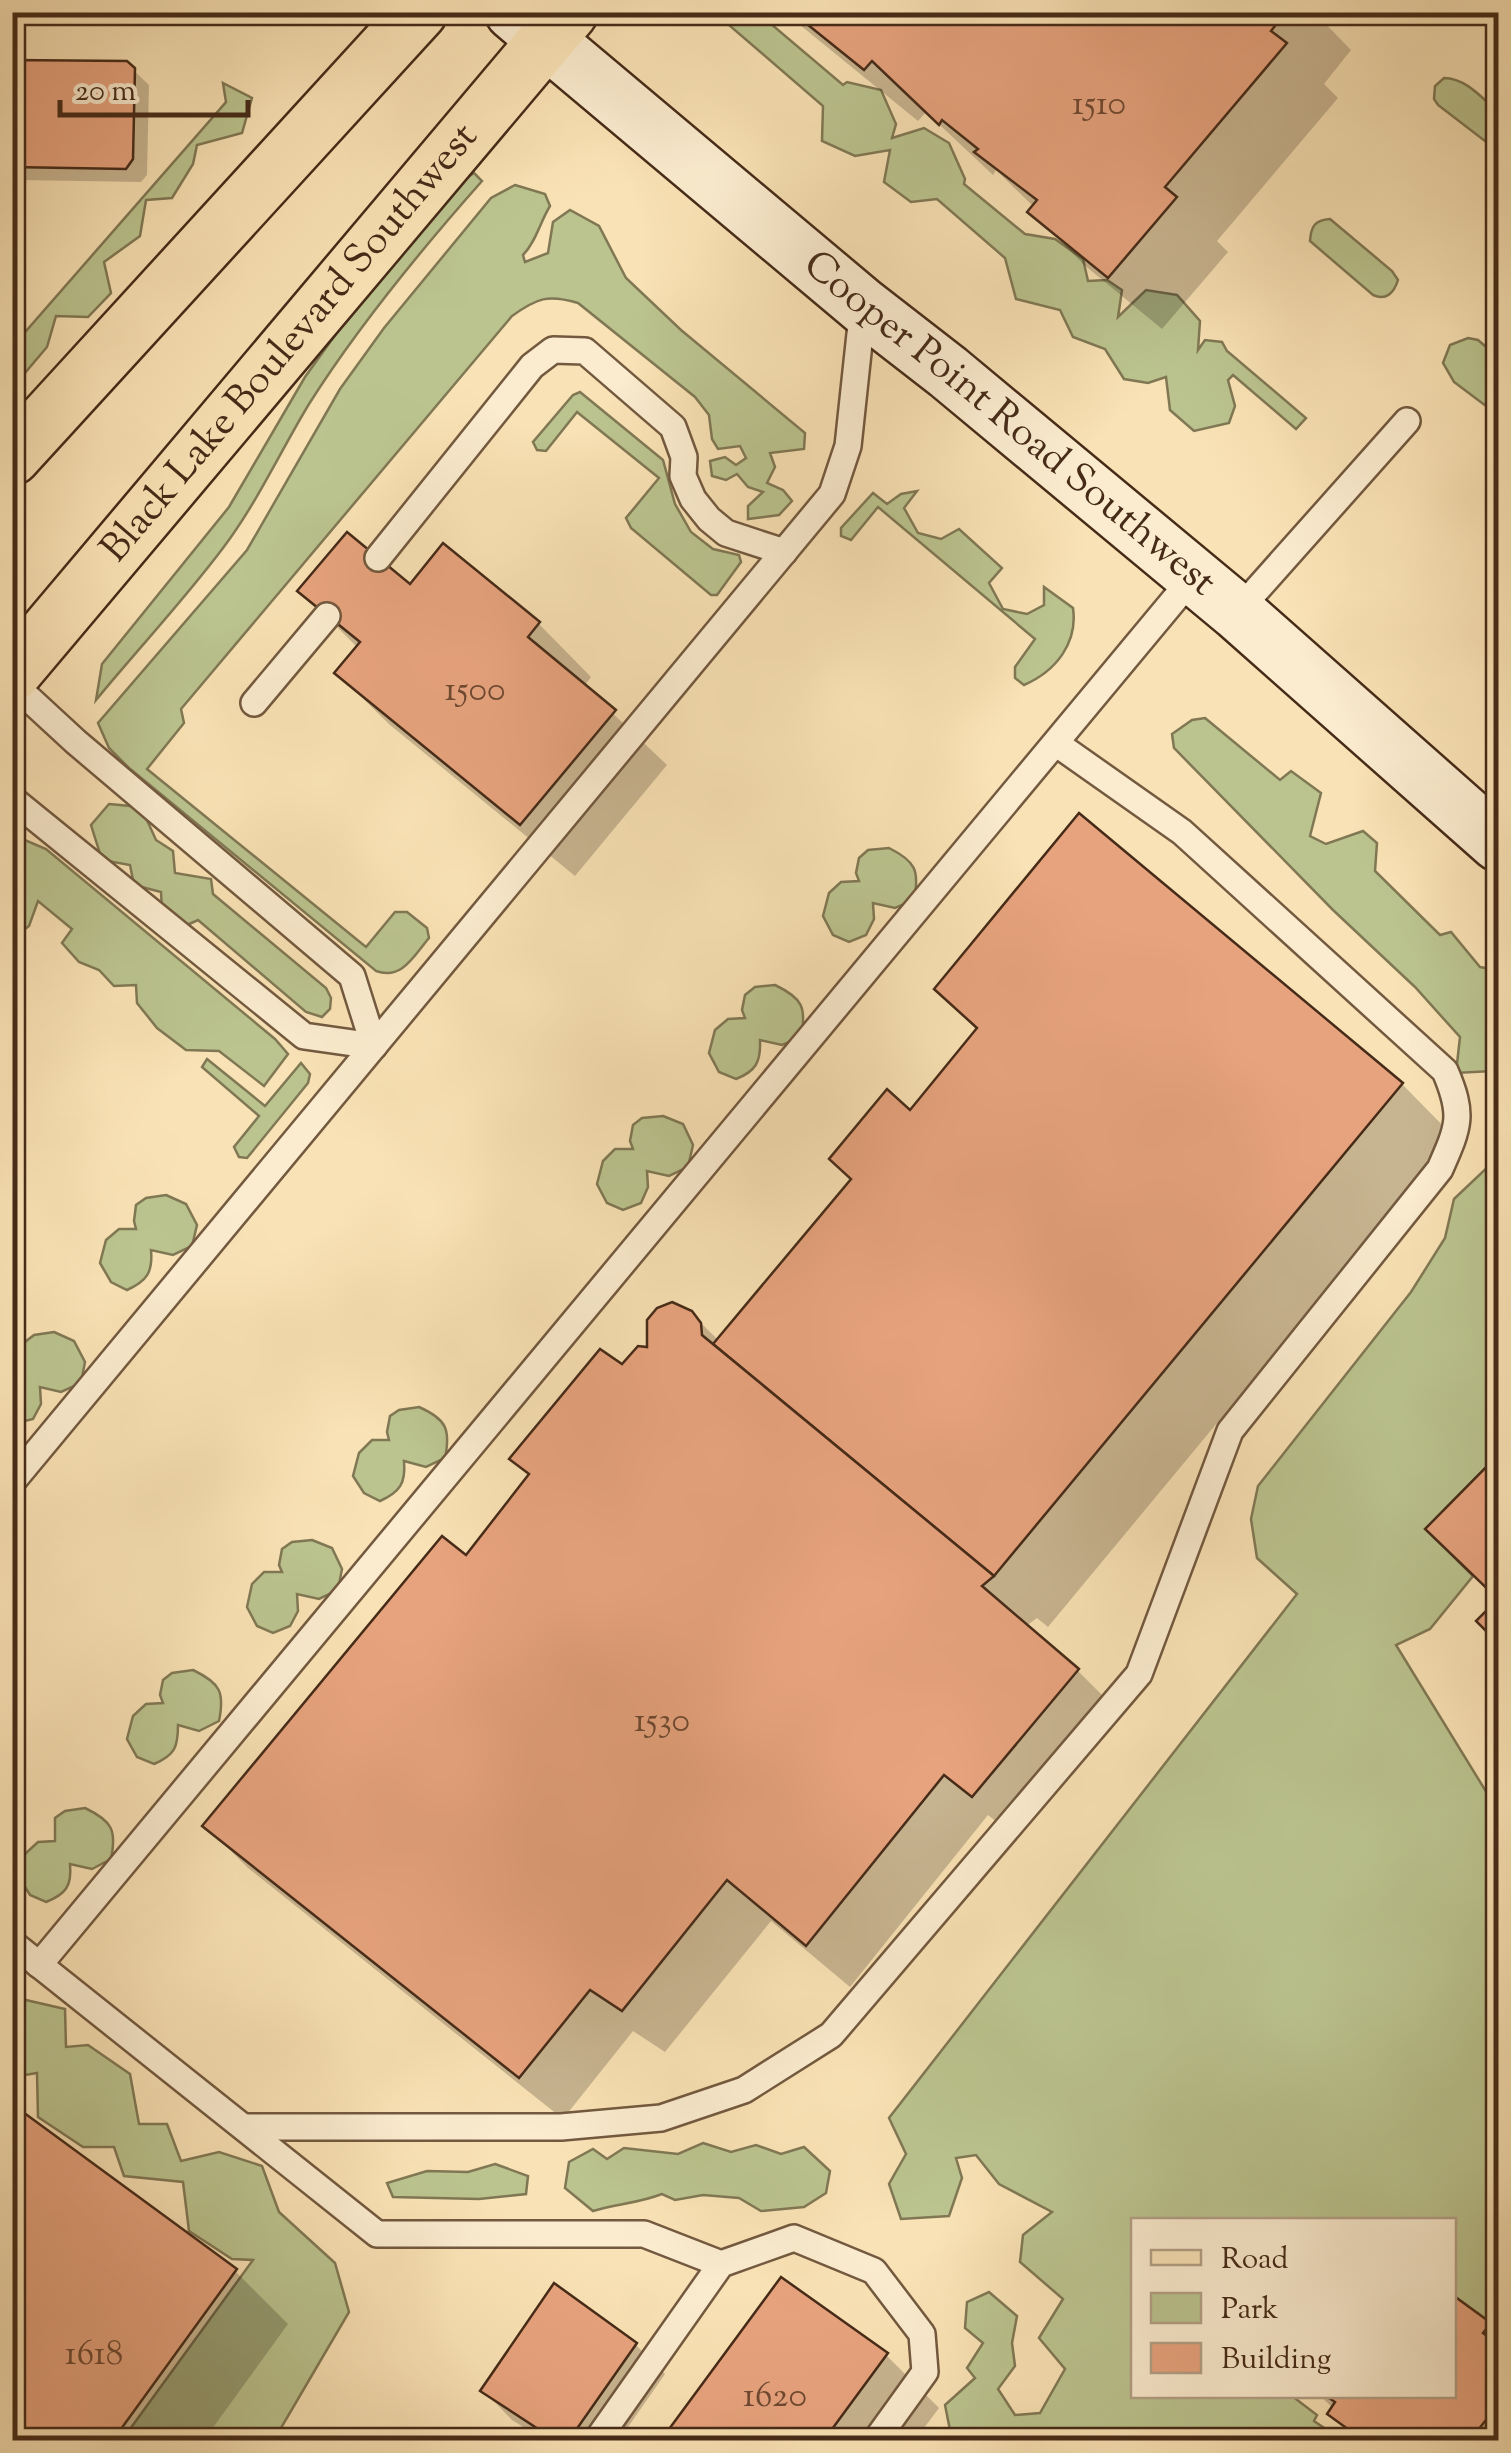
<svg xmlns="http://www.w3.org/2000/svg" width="1511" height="2453" viewBox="0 0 1511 2453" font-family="'Sorts Mill Goudy',serif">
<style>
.green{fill:#bbc48f;stroke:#807854;stroke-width:2.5}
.shadow{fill:#0003}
.building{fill:#e7a37e;stroke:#462b18;stroke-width:2.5}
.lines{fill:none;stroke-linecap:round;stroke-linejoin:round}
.service-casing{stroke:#73593f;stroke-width:30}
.secondary-casing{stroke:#462b18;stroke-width:60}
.primary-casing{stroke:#462b18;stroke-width:60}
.service{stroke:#fbeccf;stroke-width:25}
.secondary{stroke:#fbeccf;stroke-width:55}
.primary{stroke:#f9e2b5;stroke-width:55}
.labels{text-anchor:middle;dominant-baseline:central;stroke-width:8;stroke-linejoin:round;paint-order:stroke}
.number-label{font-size:35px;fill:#6e4932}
.street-label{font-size:40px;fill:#462b18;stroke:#fbeccf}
</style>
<rect width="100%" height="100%" fill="#f9e2b5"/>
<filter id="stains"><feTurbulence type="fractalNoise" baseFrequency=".002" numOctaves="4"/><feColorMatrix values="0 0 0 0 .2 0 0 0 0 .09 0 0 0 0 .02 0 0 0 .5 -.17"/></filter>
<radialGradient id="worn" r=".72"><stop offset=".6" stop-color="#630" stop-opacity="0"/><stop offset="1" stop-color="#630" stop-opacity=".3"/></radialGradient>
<g class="green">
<polygon points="715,13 758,13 843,85 847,82 881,90 896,124 892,138 924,128 949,143 965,179 964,184 1025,234 1055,239 1083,259 1088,281 1107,280 1122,290 1118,317 1146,290 1177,295 1200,321 1198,350 1205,340 1222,342 1227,351 1306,418 1296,429 1233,375 1228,380 1235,406 1229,423 1194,431 1170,410 1166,377 1148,383 1124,379 1105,349 1073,337 1060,310 1016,299 1005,258 937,199 911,202 884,182 890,150 855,156 822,141 823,106"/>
<path d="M1444 78C1466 78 1483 99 1498 112V151L1438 105 1434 99 1435 86Z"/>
<polygon points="223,83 252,98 242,133 197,145 193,164 172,198 146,200 140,236 104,262 111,293 88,317 56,316 47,347 13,387 13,346 226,102"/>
<path d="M474 173 482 181C420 251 359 325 309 404 280 452 257 503 223 548 184 600 138 649 96 700L102 664 229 507 305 377 371 285 456 185Z"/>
<path d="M515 185 545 194 550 206C540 222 536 242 523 255L525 262 548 253 553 222 570 210 599 226 626 278 681 330 805 433 804 449 770 453 775 467 767 483 783 490 792 501 779 515 748 519V506L763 492 748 487 737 474 726 480 712 476 710 461 725 457 736 465 746 458 740 446 718 449 712 439 709 415 695 397 578 303C548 294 537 298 512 316L181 709 184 723 147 769 366 947 395 912H407L427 928 429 938C413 957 402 980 376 971L129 768 109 748 98 723 247 550 340 389 384 328 491 198Z"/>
<path d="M1330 219 1392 271 1398 280C1394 293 1386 301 1373 295L1310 241C1311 226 1315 220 1330 219Z"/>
<polygon points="1468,338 1478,340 1498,357 1498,415 1454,382 1443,363 1450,345"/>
<polygon points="580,392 663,460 675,504 691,532 713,549 739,555 741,562 717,595 711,595 631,528 626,518 659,478 577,412 546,451 537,450 533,442 573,395"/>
<path d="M917 491 904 508 918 533 941 539 959 529 1002 568 989 583 1003 609 1027 614 1044 605V587L1073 608C1078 643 1056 671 1024 685L1015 678V667L1035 639 878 507 851 540 841 536V528L873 493 887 504 901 494Z"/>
<polygon points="1205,718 1280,780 1291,771 1321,793 1310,836 1326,844 1363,831 1377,843 1375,871 1440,935 1451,932 1480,967 1498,970 1498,1455 1426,1529 1473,1576 1430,1629 1396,1645 1498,1811 1498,2344 1483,2333 1490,2322 1454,2296 1454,2220 1134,2220 1134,2396 1292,2396 1317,2415 1314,2421 1342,2440 952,2440 945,2405 975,2378 967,2368 983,2343 965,2328 967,2302 989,2292 1017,2316 1012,2343 1015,2366 998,2389 1015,2415 1040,2413 1065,2369 1039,2338 1063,2299 1020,2262 1023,2235 1052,2212 999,2184 976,2155 956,2158 962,2178 949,2216 901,2219 889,2184 906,2154 889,2118 1297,1594 1257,1558 1251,1519 1258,1486 1411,1292 1445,1238 1454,1199 1490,1165 1492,1071 1456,1073 1460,1037 1415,987 1333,910 1174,748 1172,734 1192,720"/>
<polygon points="109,804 141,807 156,840 173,851 175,873 211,879 213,894 326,988 331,998 330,1009 322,1017 306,1012 198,920 187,925 162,910 161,892 134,885 130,865 102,860 91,825"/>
<polygon points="13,835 46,849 275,1039 288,1054 264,1086 219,1051 186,1050 157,1028 137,1003 136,985 114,986 99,970 79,962 62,943 72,929 38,901 29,926 13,938"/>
<path d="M889 848C915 861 920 870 914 900L895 908 873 903 874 919 866 935 849 942 833 935 823 916 829 893 841 882 859 881 856 873 859 858 868 850Z"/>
<path d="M775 985C802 998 807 1007 801 1037L782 1045 760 1040C761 1062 756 1071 736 1079L719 1072 709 1053 715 1030 728 1019 745 1018 742 1010 745 995 755 987Z"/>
<polygon points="207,1059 265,1106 301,1063 310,1074 308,1083 247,1158 239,1157 234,1147 259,1116 202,1067"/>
<polygon points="663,1116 683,1124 693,1145 688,1167 669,1176 647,1171 648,1187 641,1203 623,1210 607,1203 597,1184 603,1161 615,1149 633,1149 630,1141 633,1125 642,1118"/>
<path d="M166 1195 186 1204 197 1225 192 1246 173 1255 151 1250C153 1272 147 1281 127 1290L111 1282 100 1263 106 1240 119 1229H136L134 1221 136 1205 146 1198Z"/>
<polygon points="54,1332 74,1341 85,1362 81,1383 61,1392 40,1387 41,1404 33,1419 13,1424 12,1365 24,1365 22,1358 25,1342 34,1335"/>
<path d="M419 1407C446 1419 451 1429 445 1458L426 1467 404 1461C406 1483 400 1492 380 1501L364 1493 353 1476 359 1453 372 1440H389L387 1432 390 1416 399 1410Z"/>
<polygon points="312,1540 332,1548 342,1569 338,1590 319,1599 297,1594 298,1611 290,1626 273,1633 257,1626 247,1607 252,1584 264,1572 282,1572 279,1565 282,1549 292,1542"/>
<path d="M193 1670C220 1683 225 1692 219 1721L199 1731 178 1725C178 1747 175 1755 154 1764L137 1757 127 1739 133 1716 146 1704 163 1703 160 1695 163 1680 172 1673Z"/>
<path d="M85 1808C112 1821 117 1830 111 1859L92 1869 70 1864C72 1886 66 1894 46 1902L30 1895 19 1877 25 1854 38 1842 55 1841V1818L65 1811Z"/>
<polygon points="13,1988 26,2000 65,2009 66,2047 88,2045 130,2074 139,2124 167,2124 181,2161 219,2152 262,2166 279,2212 335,2263 349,2312 274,2440 122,2440 253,2260 232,2259 189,2231 183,2182 124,2176 114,2147 83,2147 38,2117 37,2073 19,2076 13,2070"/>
<path d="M703 2143 731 2152 756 2145 781 2154 804 2147 830 2171 826 2193 804 2207 761 2211 739 2198 703 2195 675 2200 662 2194C639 2203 617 2204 593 2211L565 2188 569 2162 593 2149 607 2159 624 2148 678 2154Z"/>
<polygon points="495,2164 528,2176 526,2194 479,2199 393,2197 387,2183 427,2171 468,2172"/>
</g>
<g class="shadow">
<polygon points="784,12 1314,12 1351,50 1324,84 1338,98 1217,241 1228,252 1162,329 1083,264 1031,211 1034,207 996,170 993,175 926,112 918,121"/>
<polygon points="12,63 126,63 149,85 147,175 141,182 19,180 12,173"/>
<polygon points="444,546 539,624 591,677 584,686 667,765 575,876 390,725 337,673 358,648 301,591 410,587"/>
<polygon points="937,989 1402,1084 1454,1137 1048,1627 1037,1618 1026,1626 1078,1671 1120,1713 1015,1837 988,1815 850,1987 771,1921 665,2052 633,2031 563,2119 248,1868 206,1826 467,1559 530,1476 512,1459 622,1367 649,1350 691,1313 719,1341 978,1031"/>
<polygon points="1498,1459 1498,1598 1429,1529"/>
<polygon points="12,2107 235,2271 288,2324 204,2440 12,2440"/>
<polygon points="781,2280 886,2355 939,2408 915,2440 664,2440"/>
<polygon points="1454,2299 1498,2334 1498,2440 1357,2440 1330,2413 1334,2409 1320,2396 1454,2396"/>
<polygon points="635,2344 665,2374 619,2440 544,2440 512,2420 483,2390"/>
</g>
<g class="building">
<polygon points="792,12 1286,12 1271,31 1287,43 1165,187 1177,197 1108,278 1027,212 1037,200 974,152 978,149 942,120 939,125 872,61 864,70"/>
<polygon points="12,60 127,61 135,68 133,159 126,169 12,167"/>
<polygon points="347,532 410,584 443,543 540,622 528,637 616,710 520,825 334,673 360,642 297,591"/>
<polygon points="1079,813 1403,1083 994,1576 713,1344 851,1179 829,1159 887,1089 910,1110 977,1028 934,989"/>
<polygon points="672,1302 692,1311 701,1323 702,1335 994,1576 982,1586 1079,1669 972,1797 944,1775 806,1946 727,1880 622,2011 590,1990 519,2078 202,1826 442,1536 466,1555 529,1474 509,1459 600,1349 622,1364 638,1346 647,1347 647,1320 657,1308"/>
<polygon points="1498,1455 1498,1643 1476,1621 1498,1599 1425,1529"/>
<polygon points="12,2104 237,2269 113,2440 12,2440"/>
<polygon points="781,2277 888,2353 824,2440 661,2440"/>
<polygon points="554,2283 637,2343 569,2440 555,2440 480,2391"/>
<polygon points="1454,2296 1491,2323 1483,2333 1498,2344 1498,2421 1490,2415 1470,2440 1363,2440 1327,2414 1335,2402 1326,2396 1454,2396"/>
</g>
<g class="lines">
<defs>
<g id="service">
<polyline points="378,558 532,366 553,350 585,351 673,427 684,457 683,476 693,499 709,519 726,533 784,552"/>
<polyline points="1237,612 1407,421"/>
<polyline points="12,683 76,742 352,976 374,1046 304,1036 12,799"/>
<polyline points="254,703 327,616"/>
<polyline points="12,1482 832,494 848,446 863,306"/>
<polyline points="12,1943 377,2234 644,2234 721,2264"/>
<polyline points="39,1965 1194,576"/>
<path d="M244 2127H561L661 2118 744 2090 831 2035 1139 1674 1230 1431 1440 1169C1459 1126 1464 1115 1445 1071L1182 832 1057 744"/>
<polyline points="597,2440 721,2264 794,2238 874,2271 922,2334 925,2372 876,2440"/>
</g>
<g id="secondary">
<path id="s1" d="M513 12 863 306 948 372 1237 612 1498 843"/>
</g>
<g id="primary">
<polyline points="12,457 419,12"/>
<path id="s2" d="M12 674 570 12"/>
</g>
</defs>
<use href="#service" class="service-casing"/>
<use href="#secondary" class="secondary-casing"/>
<use href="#primary" class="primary-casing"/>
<use href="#service" class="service"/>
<use href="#secondary" class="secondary"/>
<use href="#primary" class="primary"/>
</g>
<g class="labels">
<g class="number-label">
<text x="1099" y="105">1510</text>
<text x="475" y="691">1500</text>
<text x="662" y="1722">1530</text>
<text x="94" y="2355">1618</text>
<text x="775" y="2397">1620</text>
</g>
<g class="street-label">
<text stroke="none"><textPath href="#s2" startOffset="432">Black Lake Boulevard Southwest</textPath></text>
<text stroke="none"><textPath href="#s1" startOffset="645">Cooper Point Road Southwest</textPath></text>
</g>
</g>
<rect width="1511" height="2453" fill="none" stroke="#f9e2b5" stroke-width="50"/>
<rect x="15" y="15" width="1481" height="2423" fill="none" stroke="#462b18" stroke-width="5"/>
<rect x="25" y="25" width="1461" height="2403" fill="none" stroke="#462b18" stroke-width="2.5"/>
<rect x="1131" y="2218" width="325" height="180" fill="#fbeccf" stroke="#b39f86" stroke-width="2.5"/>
<rect x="1151" y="2250" width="50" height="15" fill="#f9e2b5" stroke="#b39f86" stroke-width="2.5"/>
<text x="1221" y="2268" font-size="30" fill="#462b18">Road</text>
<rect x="1151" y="2293" width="50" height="30" fill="#bbc48f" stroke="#b39f86" stroke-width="2.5"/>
<text x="1221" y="2318" font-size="30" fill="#462b18">Park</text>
<rect x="1151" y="2343" width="50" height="30" fill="#e7a37e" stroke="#b39f86" stroke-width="2.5"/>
<text x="1221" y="2368" font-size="30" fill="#462b18">Building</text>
<path d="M60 100v15h188v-15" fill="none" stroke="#462b18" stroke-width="5"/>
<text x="75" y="100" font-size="30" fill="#462b18" stroke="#fbeccf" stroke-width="8" paint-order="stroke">20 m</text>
<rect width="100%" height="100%" filter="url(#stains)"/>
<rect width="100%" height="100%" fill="url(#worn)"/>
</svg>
